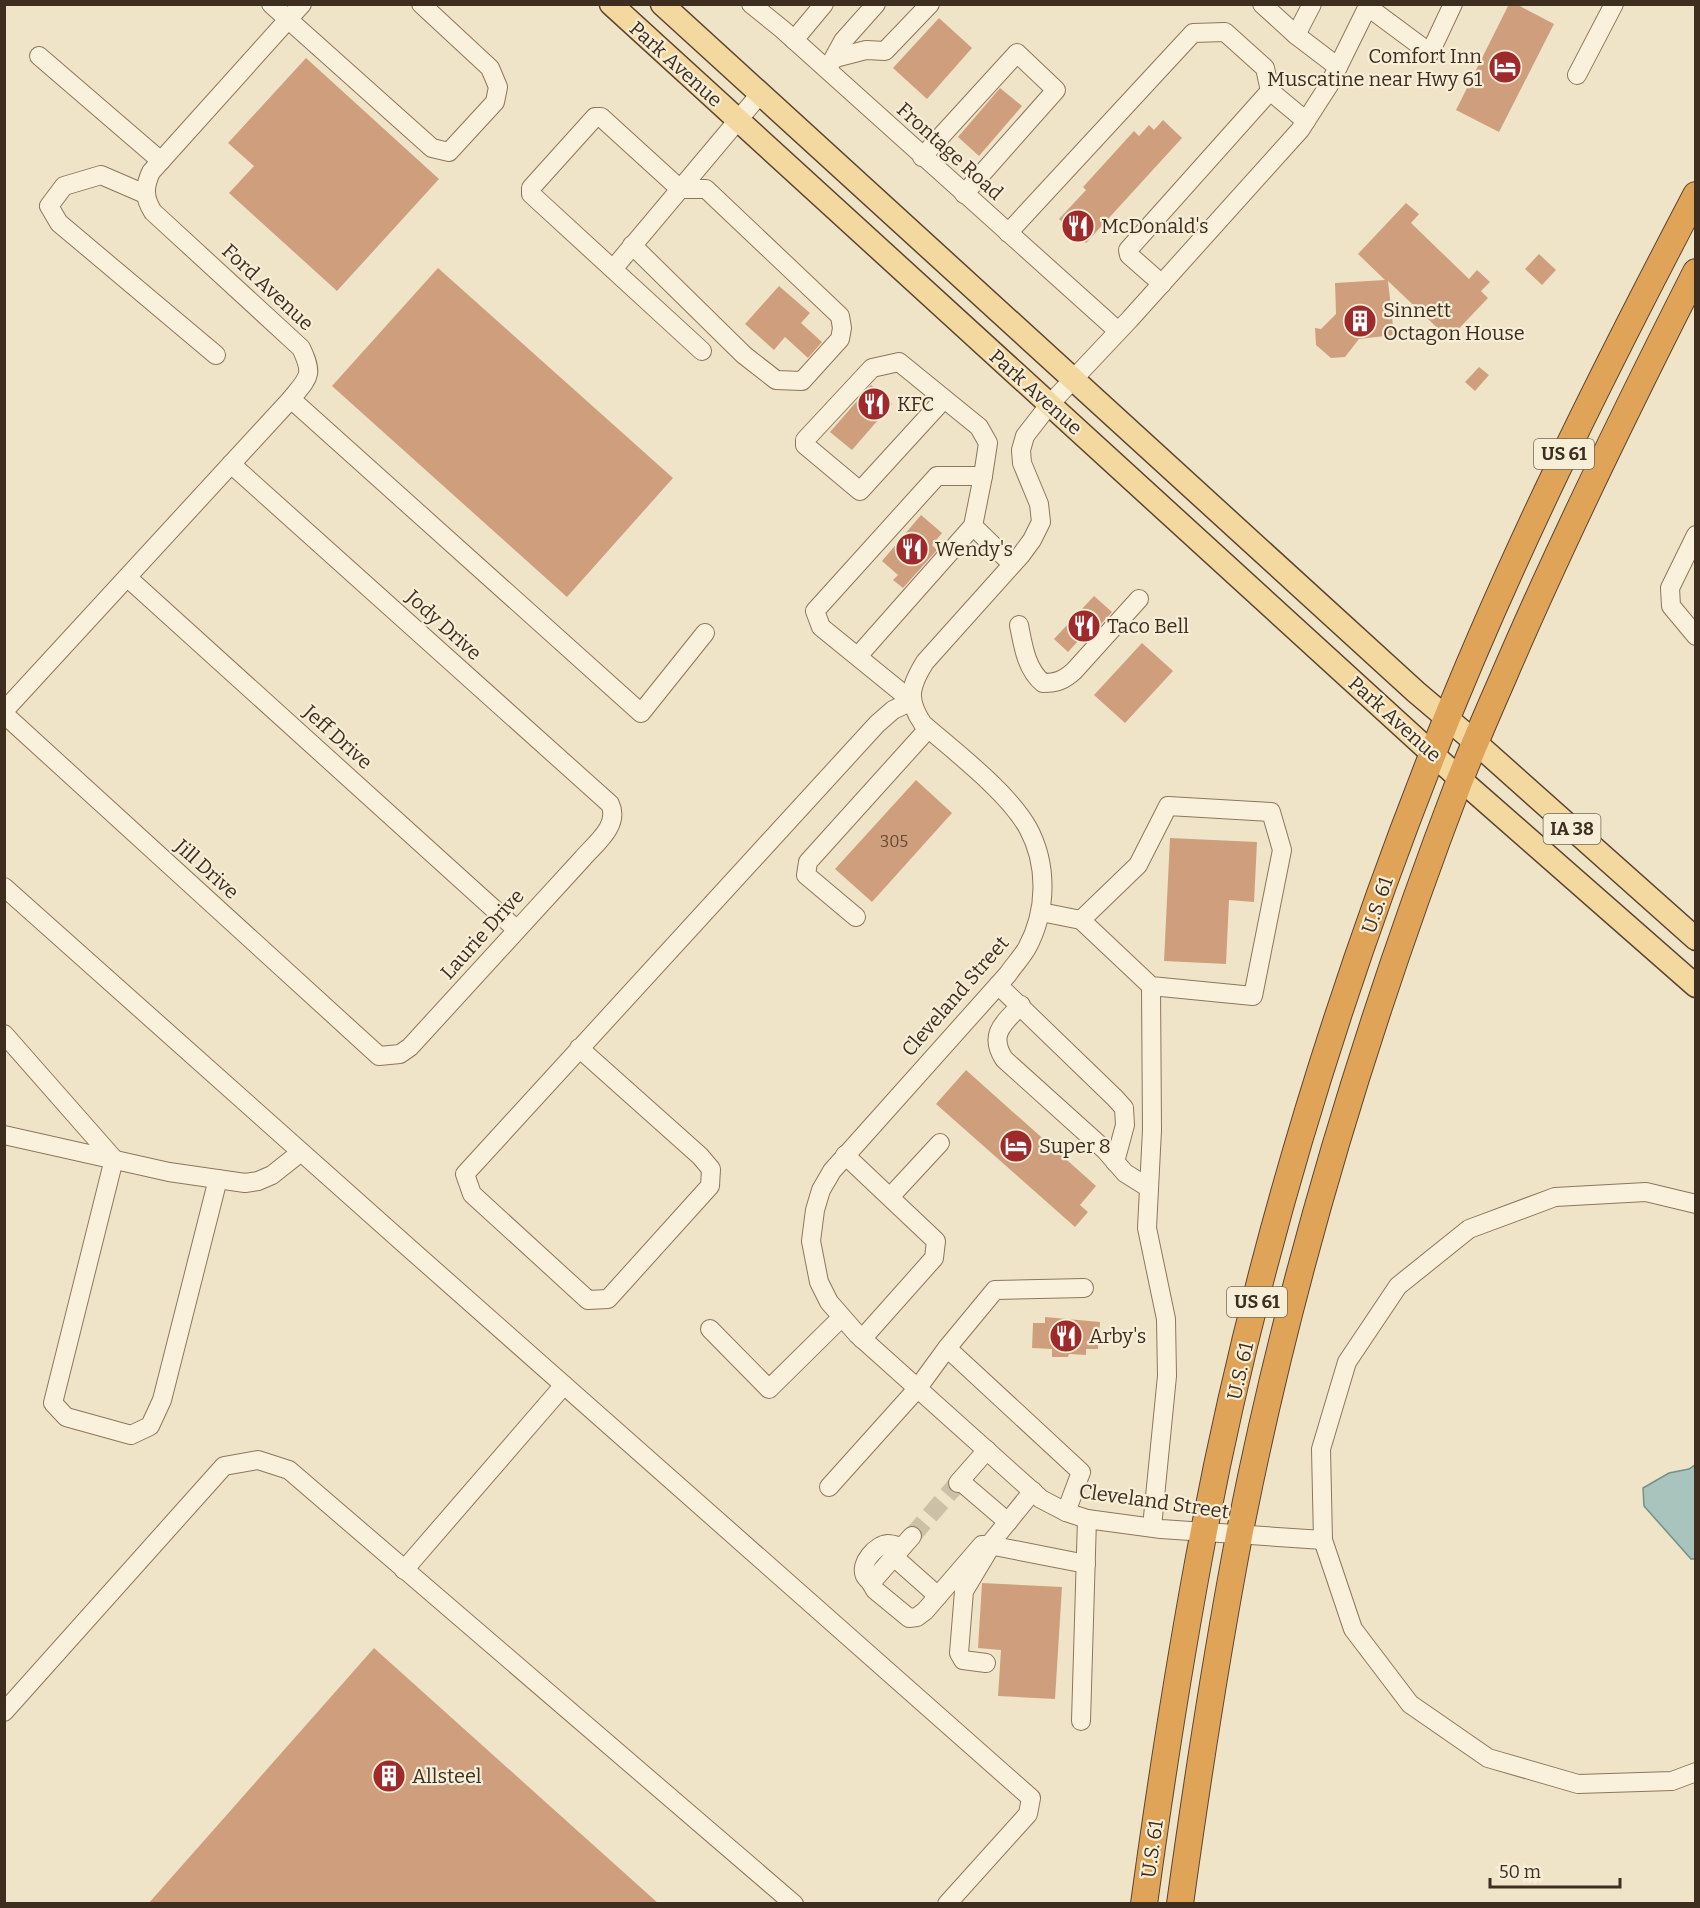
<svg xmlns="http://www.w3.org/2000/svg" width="1700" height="1908" viewBox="0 0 1700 1908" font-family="Bitter,serif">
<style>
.water{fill:#a9c4bc;stroke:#6f938a;stroke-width:1.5}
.building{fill:#cf9f7d}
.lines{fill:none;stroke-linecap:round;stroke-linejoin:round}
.minor-tunnel{stroke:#ccc0a6;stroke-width:18;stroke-dasharray:18 9;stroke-linecap:butt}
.minor-casing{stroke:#8d765c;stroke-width:20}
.major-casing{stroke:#5b4430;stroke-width:25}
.highway-casing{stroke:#5b4430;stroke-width:28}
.minor{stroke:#faf1dc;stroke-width:18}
.major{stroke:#f3d9a0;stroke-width:22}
.highway{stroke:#e0a458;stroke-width:26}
.labels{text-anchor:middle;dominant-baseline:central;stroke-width:4.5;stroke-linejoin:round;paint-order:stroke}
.number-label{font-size:16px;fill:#624a37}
.shield{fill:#f7eed8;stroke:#756857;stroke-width:1.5}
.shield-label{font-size:18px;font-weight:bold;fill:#3d2e20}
.poi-label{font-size:20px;fill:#3d2e20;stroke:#f7eed8;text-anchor:start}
.street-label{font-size:20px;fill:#3d2e20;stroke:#f7eed8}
</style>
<rect width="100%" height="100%" fill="#f0e4c8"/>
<polygon class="water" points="1695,1465 1696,1559 1691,1559 1644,1506 1643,1488 1669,1473 1689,1469"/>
<g class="building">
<polygon points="1509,4 1516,4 1554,24 1499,132 1456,110"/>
<polygon points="939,18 972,48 927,99 893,68"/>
<polygon points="306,58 439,179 337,291 229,193 254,166 228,143"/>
<polygon points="1000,88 1022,106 979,156 958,137"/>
<polygon points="1163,120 1182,138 1086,243 1059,219 1086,190 1083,187 1134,131 1139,136 1149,125 1154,130"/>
<polygon points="1406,203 1419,214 1411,223 1469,279 1477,270 1490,282 1481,291 1488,298 1449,339 1388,281 1394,335 1359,339 1345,357 1331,358 1316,345 1315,328 1321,329 1336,314 1335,283 1385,280 1358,254"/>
<polygon points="1539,254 1556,270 1542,285 1525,269"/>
<polygon points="438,268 673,478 567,597 332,386"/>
<polygon points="779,286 810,313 801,323 822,342 808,358 785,337 774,350 745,324"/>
<polygon points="1479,367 1489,375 1475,391 1465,382"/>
<polygon points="871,385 892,404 852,450 830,432"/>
<polygon points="921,515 942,533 932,545 937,550 903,588 893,580 898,575 882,561"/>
<polygon points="1094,596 1112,612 1084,643 1079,640 1068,652 1054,639"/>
<polygon points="1142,643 1173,671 1125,723 1094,695"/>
<polygon points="916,780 952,813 872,902 835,869"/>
<polygon points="1170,838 1257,842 1254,902 1229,900 1226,964 1164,961"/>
<polygon points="966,1070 1096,1186 1080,1205 1088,1212 1075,1227 936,1104"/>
<polygon points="1045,1317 1100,1322 1098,1349 1086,1349 1086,1355 1069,1354 1068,1357 1052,1357 1052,1349 1032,1348 1033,1323 1045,1323"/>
<polygon points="982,1583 1062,1587 1055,1699 998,1696 1001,1650 978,1648"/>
<polygon points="374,1648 659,1904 148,1904"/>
</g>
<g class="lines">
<polyline class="minor-tunnel" points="912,1536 958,1483"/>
<defs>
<g id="minor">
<polyline points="271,4 432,148 449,152 495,102 498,87 490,68 421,4"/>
<polyline points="751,4 782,29 1118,331"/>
<polyline points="1262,4 1296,35 1338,67"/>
<polyline points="1368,7 1430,53 1453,4"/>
<polyline points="1296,35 1312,4"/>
<polyline points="794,40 824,4"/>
<polyline points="39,56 161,161"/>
<polyline points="835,58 866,50 885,51 930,4"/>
<polyline points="831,63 843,41 876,4"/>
<polyline points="1577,75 1614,4"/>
<polyline points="922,157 1017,53 1056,90 964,194"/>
<polyline points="145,194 101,175 64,186 49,206 59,223 216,355"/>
<polyline points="1008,233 1193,33 1225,32 1265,68 1270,91 1306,121"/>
<polyline points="632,245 744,355 776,380 802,381 840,339 842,328 840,316 706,189 680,189 601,117 595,117 531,188 531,194 702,351"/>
<polyline points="613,269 760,94"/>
<polyline points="1162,284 1129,255 1128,250 1270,91"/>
<polyline points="291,399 641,713 705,633"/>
<polyline points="944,399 860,491 805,445 805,440 872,368 899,362 979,427 988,443 983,476 973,526 1012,564"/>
<polyline points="1696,535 1670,588 1671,606 1696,636"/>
<polyline points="128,578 516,929"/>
<path d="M1019 625C1023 645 1026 669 1043 683 1057 683 1064 680 1074 671L1139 599"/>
<polyline points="858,656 973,526"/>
<polyline points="912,701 821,627 815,611 937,476 983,476"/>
<path d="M4 711 291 399C309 377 314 375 301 348L153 212C144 198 144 187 151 172L302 4"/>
<path d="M4 714 379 1056 400 1054 410 1047 583 858C596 843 620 825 610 804L231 464"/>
<polyline points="4,887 409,1248 1031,1798 1028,1814 947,1904"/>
<polyline points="1041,912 1081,920 1151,986 1253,996 1282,850 1271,812 1168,806 1138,865 1081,920"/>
<polyline points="856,917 806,875 808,862 928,729"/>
<polyline points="998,985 1115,1098 1124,1108 1125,1125 1115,1162"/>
<polyline points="1151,986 1152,1130 1147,1228 1166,1319 1167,1376 1152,1527"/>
<path d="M1021 1005C1004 1023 988 1034 1004 1059L1105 1150 1125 1173 1149 1188"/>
<polyline points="4,1034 114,1159 53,1403 66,1417 131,1435 150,1426 162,1400 218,1179"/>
<polyline points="579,1048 700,1156 711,1169 710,1186 608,1299 588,1300 472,1194 465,1174 877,724 893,710 912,701"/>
<polyline points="4,1135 169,1172 245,1183 258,1181 272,1175 301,1152"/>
<polyline points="845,1155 936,1241 934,1258 862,1339"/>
<polyline points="890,1197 940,1143"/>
<polyline points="1696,1204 1646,1192 1555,1197 1469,1229 1398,1286 1347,1362 1321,1449 1323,1540 1353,1629 1410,1704 1488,1758 1578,1784 1672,1781 1696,1772"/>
<polyline points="710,1329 769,1389 841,1318"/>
<polyline points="947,1348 1081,1472 1066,1512"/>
<polyline points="960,1481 1008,1522"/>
<polyline points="958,1483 987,1450"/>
<polyline points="829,1487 917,1389 947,1348 995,1290 1084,1288"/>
<polyline points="912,1536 871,1583 875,1590 909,1618 917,1617 925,1611 982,1545 989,1545 1033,1491"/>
<path d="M1323 1540 1161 1529 1087 1519 1066 1512 1041 1499 857 1334 829 1302 819 1282 811 1241 815 1210 821 1190 832 1171 1008 974C1014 965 1022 957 1027 948 1047 911 1048 865 1028 828 1008 792 954 751 923 724 906 699 910 686 925 662L1021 555 1032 540 1041 522 1039 504 1022 463 1021 450 1025 436 1049 405 1130 319 1300 130 1329 85 1369 4"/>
<polyline points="894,1557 938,1596"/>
<polyline points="404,1570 564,1385"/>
<path d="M871 1583C870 1581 865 1577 865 1576 859 1563 876 1545 888 1544 892 1544 898 1546 902 1547"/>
<polyline points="986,1663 963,1660 959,1653 964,1591 988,1551 989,1545 1086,1564"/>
<polyline points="4,1712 224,1466 258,1460 289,1470 794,1904"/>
<polyline points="1081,1721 1087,1519"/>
</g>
<g id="major">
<polyline points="611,4 1460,779 1696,986"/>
<polyline points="662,4 1416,692 1475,742 1696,939"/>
</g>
<g id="highway">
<path d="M1144 1904C1161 1780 1180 1658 1203 1536 1253 1272 1334 1004 1433 753 1508 562 1600 378 1696 195"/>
<path d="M1180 1904C1197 1781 1216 1658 1239 1536 1289 1280 1366 1026 1459 782 1473 747 1488 712 1503 678 1562 540 1628 406 1696 272"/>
</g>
</defs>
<use href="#minor" class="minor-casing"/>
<use href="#major" class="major-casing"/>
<use href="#highway" class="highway-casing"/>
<use href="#minor" class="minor"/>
<use href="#major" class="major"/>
<use href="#highway" class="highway"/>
</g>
<defs>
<symbol id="hotel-disc" viewBox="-11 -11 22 22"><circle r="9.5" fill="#9e2a2b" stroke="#f7eed8"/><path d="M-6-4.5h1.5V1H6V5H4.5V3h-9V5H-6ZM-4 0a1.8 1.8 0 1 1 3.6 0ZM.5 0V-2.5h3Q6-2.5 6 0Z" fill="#fff"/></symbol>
<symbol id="restaurant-disc" viewBox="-11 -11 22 22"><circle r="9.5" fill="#9e2a2b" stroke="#f7eed8"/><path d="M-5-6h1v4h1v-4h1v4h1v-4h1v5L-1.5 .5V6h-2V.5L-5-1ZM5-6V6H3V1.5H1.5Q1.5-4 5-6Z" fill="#fff"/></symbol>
<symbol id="building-disc" viewBox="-11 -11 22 22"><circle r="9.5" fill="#9e2a2b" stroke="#f7eed8"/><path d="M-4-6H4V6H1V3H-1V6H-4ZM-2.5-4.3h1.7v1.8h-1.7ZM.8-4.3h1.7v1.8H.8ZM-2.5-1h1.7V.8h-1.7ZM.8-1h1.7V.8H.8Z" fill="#fff"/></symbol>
</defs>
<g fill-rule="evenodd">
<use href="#hotel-disc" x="1486" y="48" width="38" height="38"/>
<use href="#restaurant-disc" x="1059" y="207" width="38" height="38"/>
<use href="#building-disc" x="1341" y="302" width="38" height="38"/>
<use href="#restaurant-disc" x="855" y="385" width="38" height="38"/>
<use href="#restaurant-disc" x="893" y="530" width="38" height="38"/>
<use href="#restaurant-disc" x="1065" y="607" width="38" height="38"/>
<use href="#hotel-disc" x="997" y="1127" width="38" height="38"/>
<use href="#restaurant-disc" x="1047" y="1317" width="38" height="38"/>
<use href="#building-disc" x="370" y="1757" width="38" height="38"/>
</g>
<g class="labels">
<g class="number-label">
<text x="894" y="841">305</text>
</g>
<g class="shield">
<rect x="1534" y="439" width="60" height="30" rx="4.5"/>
<rect x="1543.5" y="814" width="57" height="30" rx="4.5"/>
<rect x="1227" y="1287" width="60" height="30" rx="4.5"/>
</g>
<g class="shield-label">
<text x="1564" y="454">US 61</text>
<text x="1572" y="829">IA 38</text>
<text x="1257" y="1302">US 61</text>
</g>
<g class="poi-label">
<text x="1482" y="56" text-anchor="end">Comfort Inn<tspan x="1482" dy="23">Muscatine near Hwy 61</tspan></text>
<text x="1101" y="226">McDonald's</text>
<text x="1383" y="310">Sinnett<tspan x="1383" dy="23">Octagon House</tspan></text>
<text x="897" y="404">KFC</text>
<text x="935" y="549">Wendy's</text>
<text x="1107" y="626">Taco Bell</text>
<text x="1039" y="1146">Super 8</text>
<text x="1089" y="1336">Arby's</text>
<text x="412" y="1776">Allsteel</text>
</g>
<g class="street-label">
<text transform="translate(676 64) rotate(42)">Park Avenue</text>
<text transform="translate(950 151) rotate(42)">Frontage Road</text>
<text transform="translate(268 287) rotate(43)">Ford Avenue</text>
<text transform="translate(1036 392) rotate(42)">Park Avenue</text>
<text transform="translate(444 625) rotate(42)">Jody Drive</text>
<text transform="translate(1395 719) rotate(42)">Park Avenue</text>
<text transform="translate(338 737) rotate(42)">Jeff Drive</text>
<text transform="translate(207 869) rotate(42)">Jill Drive</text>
<text transform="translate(1377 905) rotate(-71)">U.S. 61</text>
<text transform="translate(482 934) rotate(-48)">Laurie Drive</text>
<text transform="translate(955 996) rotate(-49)">Cleveland Street</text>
<text transform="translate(1240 1371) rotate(-77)">U.S. 61</text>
<text transform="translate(1154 1501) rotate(8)">Cleveland Street</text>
<text transform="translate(1152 1849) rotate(-82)">U.S. 61</text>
</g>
</g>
<rect width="1700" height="1908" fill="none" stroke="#3d2e20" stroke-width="12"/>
<path d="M1490 1878v9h130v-9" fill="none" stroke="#3d2e20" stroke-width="3"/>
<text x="1499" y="1878" font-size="18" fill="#3d2e20" stroke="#f7eed8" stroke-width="4.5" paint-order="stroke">50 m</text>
</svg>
